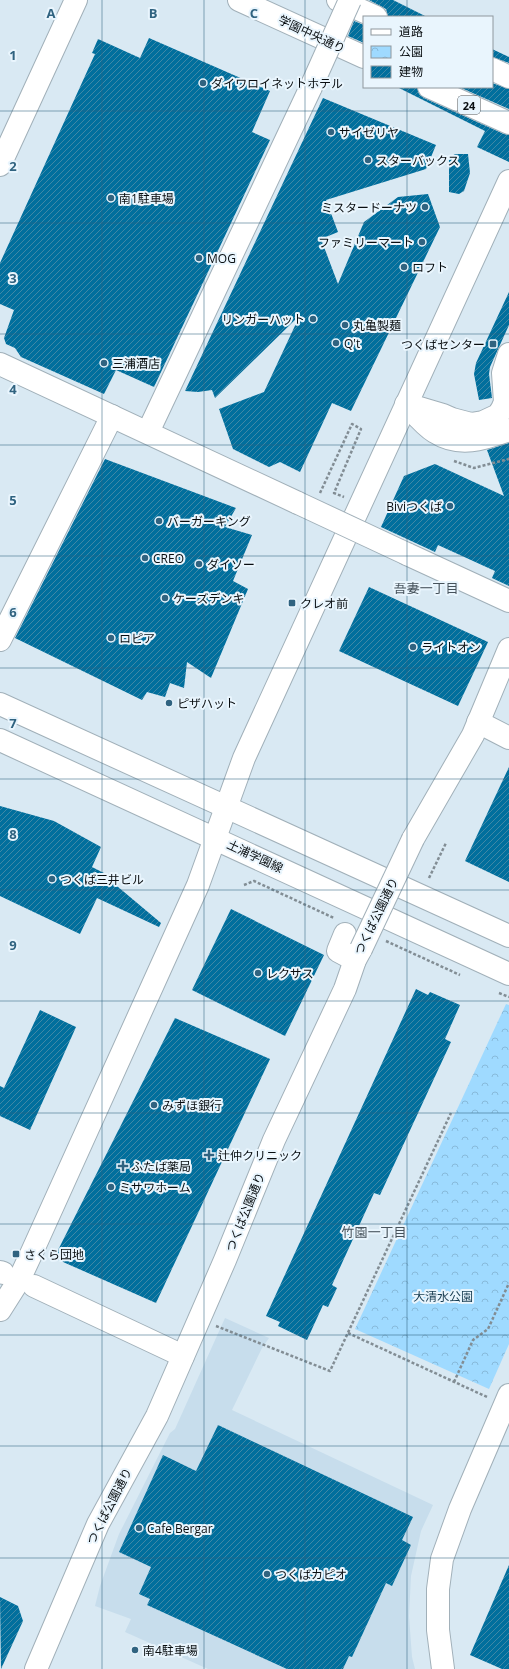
<svg xmlns="http://www.w3.org/2000/svg" width="509" height="1669" viewBox="0 0 509 1669" font-family="'Open Sans','Noto Sans JP',sans-serif">
<style>
.built{fill:#c7ddec}
.park{fill:url(#park-crowns)}
.building{fill:url(#building-hatch)}
.lines{fill:none;stroke-linecap:round;stroke-linejoin:round}
.minor-casing{stroke:#a1b0b9;stroke-width:24}
.major-casing{stroke:#a1b0b9;stroke-width:24}
.path{stroke:#828d94;stroke-width:2.5;stroke-dasharray:3 2;stroke-linecap:butt}
.minor{stroke:#fff;stroke-width:22}
.major{stroke:#fff;stroke-width:22}
.minor-bridge-casing{stroke:#a1b0b9;stroke-width:24;stroke-linecap:butt}
.minor-bridge{stroke:#fff;stroke-width:22}
.grid{fill:none;stroke:#306380;stroke-width:1;stroke-opacity:0.55}
.poi-dot{fill:#306380;stroke:#e9f5fd;stroke-width:1.5}
.labels{text-anchor:middle;dominant-baseline:central;stroke-width:4;stroke-linejoin:round;paint-order:stroke}
.shield{fill:#e9f5fd;stroke:#4c5357;stroke-width:1}
.shield-label{font-size:11px;font-weight:bold;fill:#080d10}
.street-label{font-size:12px;fill:#080d10;stroke:#e9f5fd}
.poi-label{font-size:12px;fill:#080d10;stroke:#e9f5fd;text-anchor:start}
.park-label{font-size:12px;fill:#163b50;stroke:#e9f5fd}
.neighbourhood-label{font-size:13px;fill:#46525b;stroke:#e9f5fd}
.grid-label{font-size:13px;text-anchor:middle;font-weight:bold;fill:#306380;stroke:#e9f5fd;stroke-width:4;stroke-linejoin:round;paint-order:stroke}
</style>
<defs>
<pattern id="park-crowns" width="20" height="18" patternUnits="userSpaceOnUse"><rect width="20" height="18" fill="#9fdaff"/><path d="M2 6a3 3 0 1 1 6 0M12 15a3 3 0 1 1 6 0" fill="none" stroke="#87bada"/></pattern>
<pattern id="building-hatch" width="6" height="6" patternUnits="userSpaceOnUse"><rect width="6" height="6" fill="#016f9d"/><path d="M-1 1l2-2M0 6l6-6M5 7l2-2" fill="none" stroke="#4088a6"/></pattern>
</defs>
<rect width="100%" height="100%" fill="#d9e9f3"/>
<polygon class="built" points="225,1318 269,1338 262,1348 232,1410 433,1505 421,1531 411,1576 409,1616 412,1657 415,1669 208,1669 125,1632 131,1619 95,1606 100,1586 119,1534 170,1433 175,1429"/>
<polygon class="park" points="506,1004 509,1005 509,1344 489,1389 355,1329"/>
<g class="building">
<polygon points="369,0 393,0 427,17 388,17 386,9"/>
<polygon points="354,21 364,25 364,43 348,36"/>
<polygon points="149,38 270,91 252,132 270,140 154,387 116,370 104,394 21,357 15,348 6,344 4,338 14,310 0,304 0,263 95,54 92,53 98,39 140,58"/>
<polygon points="492,49 509,57 509,63 492,57"/>
<polygon points="492,83 509,89 509,109 459,87 492,87"/>
<polygon points="397,87 417,87 419,94 424,98 504,134 509,135 509,162 477,147 485,131"/>
<polygon points="323,98 436,145 426,169 326,200 338,232 321,239 338,284 364,222 398,197 428,194 440,227 351,411 332,403 300,472 280,462 269,467 233,449 219,409 264,392 300,315 215,398 212,390 198,392 185,391"/>
<polygon points="455,154 468,154 470,173 464,191 459,194 449,192 449,158"/>
<polygon points="509,292 509,325 490,367 489,374 492,398 479,400 474,374 476,363"/>
<polygon points="509,443 509,586 492,578 495,571 438,545 435,552 381,527 404,476 435,464 504,496 487,450"/>
<polygon points="105,459 236,508 225,527 252,535 233,581 248,589 211,678 187,662 184,688 170,683 165,697 147,692 142,700 15,638"/>
<polygon points="369,587 488,642 458,706 339,651"/>
<polygon points="509,767 509,882 465,861"/>
<polygon points="0,806 54,821 101,847 92,867 106,874 105,876 161,923 159,927 97,898 80,934 0,896"/>
<polygon points="231,909 324,955 285,1036 192,990"/>
<polygon points="416,989 428,995 430,992 460,1005 445,1039 451,1042 380,1195 374,1193 332,1285 337,1288 328,1307 323,1305 307,1340 278,1326 280,1322 266,1316"/>
<polygon points="40,1010 76,1027 30,1130 0,1116 0,1086 4,1088"/>
<polygon points="175,1018 270,1059 156,1303 54,1258"/>
<polygon points="218,1425 413,1517 402,1540 411,1545 392,1586 386,1583 352,1657 349,1656 343,1669 287,1669 147,1605 150,1599 139,1594 151,1567 119,1552 163,1455 196,1471"/>
<polygon points="509,1565 509,1669 502,1669 470,1655"/>
<polygon points="0,1597 18,1606 23,1621 1,1669"/>
</g>
<g class="lines">
<defs>
<g id="minor">
<polyline points="0,165 76,0"/>
<polyline points="0,364 298,503"/>
<polyline points="406,404 443,415 452,419 471,424 483,422 498,415 502,409 505,402 503,373 509,354"/>
<path d="M408 406C416 415 425 426 435 432 460 448 484 439 509 430"/>
<polyline points="148,432 311,87"/>
<polyline points="407,554 509,601"/>
<polyline points="0,640 112,416"/>
<polyline points="478,722 509,738"/>
<polyline points="413,839 473,735 509,649"/>
<polyline points="345,934 338,951 355,960"/>
<polyline points="0,1272 3,1273"/>
<polyline points="34,1286 183,1356"/>
<polyline points="0,1310 19,1280 32,1252 198,885 244,758 509,181"/>
<polyline points="36,1669 98,1524 157,1416 225,1260 274,1140 345,989 355,960 361,949"/>
<polyline points="443,1669 438,1630 438,1589 442,1559 460,1509 509,1395"/>
</g>
<g id="major">
<polyline points="239,0 364,57"/>
<polyline points="338,0 376,17"/>
<polyline points="492,69 509,77"/>
<polyline points="429,87 509,123"/>
<polyline points="0,704 509,936"/>
<polyline points="0,740 509,974"/>
</g>
</defs>
<use href="#minor" class="minor-casing"/>
<use href="#major" class="major-casing"/>
<g class="path">
<polyline points="454,461 474,468 509,459"/>
<polyline points="320,493 352,424 361,429 334,493 344,497"/>
<polyline points="429,878 446,843"/>
<polyline points="244,885 254,881 334,918"/>
<polyline points="386,941 460,975"/>
<polyline points="499,993 509,997"/>
<polyline points="216,1326 330,1371 451,1113"/>
<polyline points="348,1333 487,1397"/>
<polyline points="454,1382 473,1340 488,1329 509,1283"/>
</g>
<use href="#minor" class="minor"/>
<use href="#major" class="major"/>
<defs>
<g id="minor-bridge">
<polyline points="311,87 350,0"/>
<polyline points="298,503 407,554"/>
<polyline points="361,949 413,839"/>
</g>
</defs>
<use href="#minor-bridge" class="minor-bridge-casing"/>
<use href="#minor-bridge" class="minor-bridge"/>
</g>
<path class="grid" d="M102 0V1669M204 0V1669M305 0V1669M407 0V17M407 87V1669M0 111H509M0 223H509M0 334H509M0 445H509M0 556H509M0 668H509M0 779H509M0 890H509M0 1001H509M0 1113H509M0 1224H509M0 1335H509M0 1446H509M0 1558H509"/>
<g class="poi-dot">
<circle cx="203" cy="83" r="4"/>
<circle cx="331" cy="132" r="4"/>
<circle cx="368" cy="160" r="4"/>
<circle cx="111" cy="198" r="4"/>
<circle cx="425" cy="207" r="4"/>
<circle cx="422" cy="242" r="4"/>
<circle cx="199" cy="258" r="4"/>
<circle cx="404" cy="267" r="4"/>
<circle cx="313" cy="319" r="4"/>
<circle cx="345" cy="325" r="4"/>
<circle cx="336" cy="343" r="4"/>
<rect x="489" y="340" width="8" height="8" rx="2"/>
<circle cx="104" cy="363" r="4"/>
<circle cx="450" cy="506" r="4"/>
<circle cx="159" cy="521" r="4"/>
<circle cx="145" cy="558" r="4"/>
<circle cx="199" cy="564" r="4"/>
<circle cx="165" cy="598" r="4"/>
<rect x="288" y="599" width="8" height="8" rx="2"/>
<circle cx="111" cy="638" r="4"/>
<circle cx="413" cy="647" r="4"/>
<circle cx="169" cy="703" r="4"/>
<circle cx="52" cy="879" r="4"/>
<circle cx="258" cy="973" r="4"/>
<circle cx="154" cy="1105" r="4"/>
<path d="M207 1149h4v4h4v4h-4v4h-4v-4h-4v-4h4z"/>
<path d="M121 1160h4v4h4v4h-4v4h-4v-4h-4v-4h4z"/>
<circle cx="111" cy="1187" r="4"/>
<rect x="12" y="1250" width="8" height="8" rx="2"/>
<circle cx="139" cy="1528" r="4"/>
<circle cx="267" cy="1574" r="4"/>
<circle cx="135" cy="1650" r="4"/>
</g>
<g class="labels">
<rect class="shield" x="458" y="96" width="22" height="18" rx="3"/>
<g class="shield-label">
<text x="469" y="105">24</text>
</g>
<g class="street-label">
<text transform="translate(312 34) rotate(25)">学園中央通り</text>
<text transform="translate(255 856) rotate(25)">土浦学園線</text>
<text transform="translate(376 916) rotate(-64)">つくば公園通り</text>
<text transform="translate(245 1212) rotate(-68)">つくば公園通り</text>
<text transform="translate(109 1506) rotate(-63)">つくば公園通り</text>
</g>
<g class="poi-label">
<text x="211" y="83">ダイワロイネットホテル</text>
<text x="339" y="132">サイゼリヤ</text>
<text x="376" y="160">スターバックス</text>
<text x="119" y="198">南1駐車場</text>
<text x="417" y="207" text-anchor="end">ミスタードーナツ</text>
<text x="414" y="242" text-anchor="end">ファミリーマート</text>
<text x="207" y="258">MOG</text>
<text x="412" y="267">ロフト</text>
<text x="305" y="319" text-anchor="end">リンガーハット</text>
<text x="353" y="325">丸亀製麺</text>
<text x="344" y="343">Q't</text>
<text x="485" y="344" text-anchor="end">つくばセンター</text>
<text x="112" y="363">三浦酒店</text>
<text x="442" y="506" text-anchor="end">Biviつくば</text>
<text x="167" y="521">バーガーキング</text>
<text x="153" y="558">CREO</text>
<text x="207" y="564">ダイソー</text>
<text x="173" y="598">ケーズデンキ</text>
<text x="300" y="603">クレオ前</text>
<text x="119" y="638">ロピア</text>
<text x="421" y="647">ライトオン</text>
<text x="177" y="703">ピザハット</text>
<text x="60" y="879">つくば三井ビル</text>
<text x="266" y="973">レクサス</text>
<text x="162" y="1105">みずほ銀行</text>
<text x="218" y="1155">辻仲クリニック</text>
<text x="131" y="1166">ふたば薬局</text>
<text x="119" y="1187">ミサワホーム</text>
<text x="24" y="1254">さくら団地</text>
<text x="147" y="1528">Cafe Bergar</text>
<text x="275" y="1574">つくばカピオ</text>
<text x="143" y="1650">南4駐車場</text>
</g>
<g class="park-label">
<text x="443" y="1296">大清水公園</text>
</g>
<g class="neighbourhood-label">
<text x="426" y="588">吾妻一丁目</text>
<text x="374" y="1232">竹園一丁目</text>
</g>
</g>
<g class="grid-label">
<text x="51" y="18">A</text>
<text x="153" y="18">B</text>
<text x="254" y="18">C</text>
<text x="13" y="60">1</text>
<text x="13" y="171">2</text>
<text x="13" y="283">3</text>
<text x="13" y="394">4</text>
<text x="13" y="505">5</text>
<text x="13" y="617">6</text>
<text x="13" y="728">7</text>
<text x="13" y="839">8</text>
<text x="13" y="950">9</text>
</g>
<rect x="363" y="16" width="130" height="72" fill="#e9f5fd" stroke="#8f989e"/>
<rect x="371" y="29" width="20" height="6" fill="#ffffff" stroke="#8f989e"/>
<text x="399" y="36" font-size="12" fill="#080d10">道路</text>
<rect x="371" y="46" width="20" height="12" fill="url(#park-crowns)" stroke="#8f989e"/>
<text x="399" y="56" font-size="12" fill="#080d10">公園</text>
<rect x="371" y="66" width="20" height="12" fill="url(#building-hatch)" stroke="#8f989e"/>
<text x="399" y="76" font-size="12" fill="#080d10">建物</text>
</svg>
